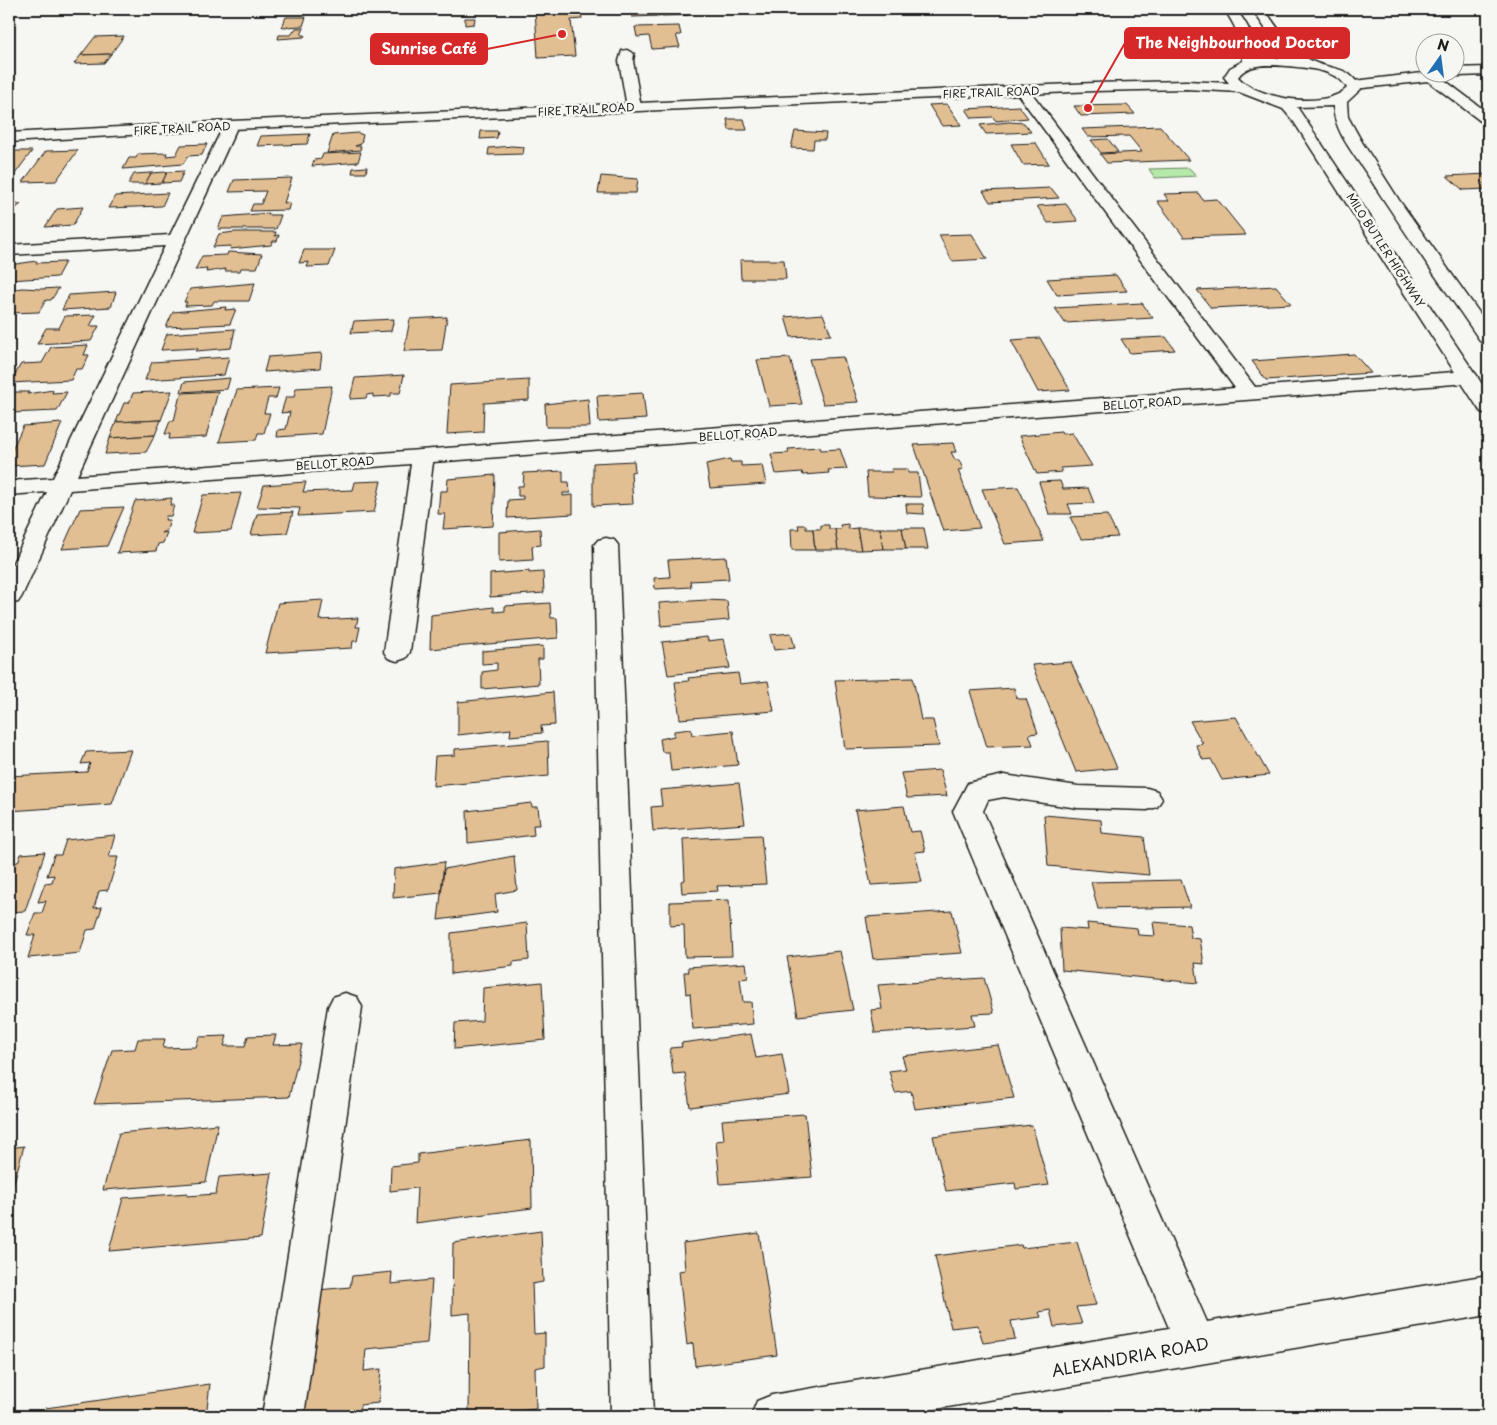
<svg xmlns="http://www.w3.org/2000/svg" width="1497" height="1425" viewBox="0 0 1497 1425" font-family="'Playpen Sans',sans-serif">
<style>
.green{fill:#b5e9aa;stroke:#688263}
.building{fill:#e2bf93;stroke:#1c1c1c}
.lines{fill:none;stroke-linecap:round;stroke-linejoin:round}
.minor-casing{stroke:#1c1c1c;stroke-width:3}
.major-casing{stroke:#1c1c1c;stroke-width:3}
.minor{fill:#f6f6f2;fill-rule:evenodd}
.major{fill:#f6f6f2;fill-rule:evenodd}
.labels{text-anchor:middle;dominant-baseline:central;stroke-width:5;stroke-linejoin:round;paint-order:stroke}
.far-street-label{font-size:11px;fill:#1c1c1c;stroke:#f6f6f2}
.near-street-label{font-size:16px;fill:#1c1c1c;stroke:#f6f6f2}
.leader{fill:none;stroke:#d62828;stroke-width:2}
.callout-dot{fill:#d62828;stroke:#f6f6f2;stroke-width:2}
.callout{fill:#d62828;stroke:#d62828;stroke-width:2}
.callout-label{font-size:15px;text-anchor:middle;font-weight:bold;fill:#fff}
</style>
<rect width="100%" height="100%" fill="#f6f6f2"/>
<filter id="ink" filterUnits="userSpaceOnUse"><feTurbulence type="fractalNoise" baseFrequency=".02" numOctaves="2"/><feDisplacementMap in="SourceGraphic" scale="10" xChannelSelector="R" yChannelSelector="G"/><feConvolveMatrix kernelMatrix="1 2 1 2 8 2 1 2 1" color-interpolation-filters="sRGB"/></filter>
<g filter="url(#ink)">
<polygon class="green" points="1189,168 1197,176 1155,178 1149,169"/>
<g class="building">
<polygon points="535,9 561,9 562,14 581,13 582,19 571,20 575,56 538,58"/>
<polygon points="629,9 687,9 689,15 632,17"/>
<polygon points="286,17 306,17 303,26 282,27"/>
<polygon points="465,18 475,18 474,24 465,25"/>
<polygon points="679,26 681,35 676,35 680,47 652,49 649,36 637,37 635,27"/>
<polygon points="296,28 304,28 301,35 305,35 304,37 278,39 279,35 291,35"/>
<polygon points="124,36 111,54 81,55 95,37"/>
<polygon points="111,54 104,63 74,64 81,55"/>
<polygon points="947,104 961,125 942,126 929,105"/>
<polygon points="1127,105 1135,114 1081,116 1074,106"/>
<polygon points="1019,106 1028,118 996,121 993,117 972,118 966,109"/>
<polygon points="727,119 744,119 747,130 729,130"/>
<polygon points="1009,122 1024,123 1031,132 986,134 980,125"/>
<polygon points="1160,126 1189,160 1107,163 1100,154 1142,152 1129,136 1088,137 1082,129"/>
<polygon points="481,131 498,131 497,138 480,139"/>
<polygon points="795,131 826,133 825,140 814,140 813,149 791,148"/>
<polygon points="358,133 363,135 361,144 355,146 361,146 360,150 327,153 333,135"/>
<polygon points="310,134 307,144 257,146 261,136"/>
<polygon points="1108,139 1118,152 1101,153 1091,140"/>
<polygon points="1036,143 1049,164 1023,165 1011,144"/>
<polygon points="207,144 202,155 188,156 183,164 123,169 129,158 136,158 138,154 167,153 166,156 176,155 181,145"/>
<polygon points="512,146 524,147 523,154 488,155 489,148"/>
<polygon points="78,150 56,181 23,182 46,151"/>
<polygon points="9,151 32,151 9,182"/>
<polygon points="361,152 358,162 312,166 314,160 321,159 323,154"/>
<polygon points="367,167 366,173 352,173 353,168"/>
<polygon points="184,171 179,182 162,183 167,172"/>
<polygon points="167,172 162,183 145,184 151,173"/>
<polygon points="151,173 145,184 128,184 134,174"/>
<polygon points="1488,174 1488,189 1463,190 1447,176"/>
<polygon points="601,176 638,179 636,193 598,193"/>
<polygon points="292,178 284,203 290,202 288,210 250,211 253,204 261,204 266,191 229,192 234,180"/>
<polygon points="1051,188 1059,198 990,202 983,191"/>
<polygon points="168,193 162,206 108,208 115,196"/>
<polygon points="1198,193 1203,200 1217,199 1246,235 1184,237 1157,201 1169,201 1164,194"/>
<polygon points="9,204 21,204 9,214"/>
<polygon points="1066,204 1078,221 1048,223 1037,206"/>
<polygon points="83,207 73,225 45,227 57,209"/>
<polygon points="269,213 268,215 281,215 276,229 218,229 223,217"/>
<polygon points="235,232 276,232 275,236 279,235 277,241 273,241 271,245 230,249 231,246 213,247 219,234"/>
<polygon points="972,234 987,259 952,261 939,235"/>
<polygon points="304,250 335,250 329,266 307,267 309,262 299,263"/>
<polygon points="228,252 262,254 257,268 241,268 240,271 225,271 226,269 206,272 207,269 195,270 202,256 227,255"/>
<polygon points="740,260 784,260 786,279 741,279"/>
<polygon points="37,261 36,263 65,262 57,277 9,280 9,265"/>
<polygon points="1116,275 1127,291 1057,295 1047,279"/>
<polygon points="255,283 249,301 214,301 212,305 185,306 187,302 184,302 190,289"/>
<polygon points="1276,286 1291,304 1211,308 1197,290"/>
<polygon points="22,288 41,289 59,288 51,300 46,300 39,312 9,313 11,302 9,302 9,290"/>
<polygon points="116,292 111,307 62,310 69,295"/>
<polygon points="1142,303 1153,318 1065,323 1055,308"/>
<polygon points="226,307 225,310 236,309 230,324 166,327 173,312"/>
<polygon points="823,314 831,335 791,337 785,317"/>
<polygon points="96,315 90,326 99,326 91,341 37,344 46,328 59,328 65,316"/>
<polygon points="447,317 442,350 404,351 410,319"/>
<polygon points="394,319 391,331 351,333 354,321"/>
<polygon points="235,329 231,348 196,351 198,348 161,350 167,334"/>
<polygon points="1166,337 1175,350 1130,353 1121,339"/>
<polygon points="1040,338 1070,390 1038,392 1011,340"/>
<polygon points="88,345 84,355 89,355 82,369 76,369 71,380 10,383 21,364 42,363 51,347"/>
<polygon points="322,353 320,368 264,372 268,357"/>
<polygon points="1354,354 1371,373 1266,380 1252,361"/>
<polygon points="229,357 224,375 145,380 152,362"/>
<polygon points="843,357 858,402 823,404 809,359"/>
<polygon points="790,358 802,404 769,406 757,360"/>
<polygon points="404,375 400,393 391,393 391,396 373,397 373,394 367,395 366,398 350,399 355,378"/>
<polygon points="230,378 227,389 181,392 184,382"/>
<polygon points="529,380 529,400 484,403 483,432 447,434 450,385"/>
<polygon points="332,386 322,434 277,437 278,430 286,429 290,412 281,413 286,397 294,397 296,388"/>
<polygon points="279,388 276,398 268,398 264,413 270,413 264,433 258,433 256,440 219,442 237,390"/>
<polygon points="53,390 52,393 67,392 57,411 9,413 9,395 16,392 29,392 27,394"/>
<polygon points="172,391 161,420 116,422 124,403 129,403 133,393"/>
<polygon points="218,391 206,437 169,439 170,434 165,434 170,421 174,421 179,399 183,393"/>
<polygon points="643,393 646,419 599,422 597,396"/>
<polygon points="588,399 590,427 546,427 545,404"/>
<polygon points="161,420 155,435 110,438 116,422"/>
<polygon points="62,423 45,464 9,466 9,456 23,426"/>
<polygon points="1061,432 1062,434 1072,433 1092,466 1060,468 1062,472 1037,474 1019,436"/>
<polygon points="155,435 146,452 105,454 110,438"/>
<polygon points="953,443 956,452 951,452 955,460 959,460 963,469 958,470 980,528 943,531 914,445"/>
<polygon points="820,447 821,450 840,449 847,469 828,470 829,473 803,475 802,472 776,474 771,454 789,453 788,449"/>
<polygon points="730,459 731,462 741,462 741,466 762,465 766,484 710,488 706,464"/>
<polygon points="634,461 635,471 631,472 633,504 593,506 593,463"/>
<polygon points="891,469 908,469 908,473 918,473 921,497 868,496 866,472 892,472"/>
<polygon points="563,471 563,482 569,482 570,493 563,493 563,496 573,495 573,514 507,518 508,500 523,499 523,496 518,496 518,486 523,486 524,473"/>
<polygon points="495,475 493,526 443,529 445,514 438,514 440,491 447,491 448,479"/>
<polygon points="381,481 374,512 298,516 300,508 257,507 264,485 306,482 303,492 353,490 355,482"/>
<polygon points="1060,481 1063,489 1088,488 1094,503 1068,504 1072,514 1049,514 1039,482"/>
<polygon points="1018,487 1044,541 1005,544 982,489"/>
<polygon points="241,493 231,531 192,533 203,495"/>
<polygon points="172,498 170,505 174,505 171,516 166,516 165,520 170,520 167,530 161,533 167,532 163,543 158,544 156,551 117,553 135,501"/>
<polygon points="906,504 923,504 924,514 907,513"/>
<polygon points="124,507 107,546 62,549 80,509"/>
<polygon points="293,512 287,533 251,535 257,514"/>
<polygon points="1107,515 1118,537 1081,539 1070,517"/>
<polygon points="848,524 848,529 857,528 861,550 838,550 835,529 841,529 840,525"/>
<polygon points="798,525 806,525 806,529 813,529 815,550 792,550 791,529 799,529"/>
<polygon points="821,525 829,525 829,529 835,529 838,550 815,550 813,529 821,529"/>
<polygon points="857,528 880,528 883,549 861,550"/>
<polygon points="880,528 902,528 906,549 883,549"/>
<polygon points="902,528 924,528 928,549 906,549"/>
<polygon points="540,529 541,545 532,546 533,560 499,562 499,532"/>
<polygon points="726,557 729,579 690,581 691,587 655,589 654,578 670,577 668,560"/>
<polygon points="529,571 529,573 543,572 544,593 490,597 490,574"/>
<polygon points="323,600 319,620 358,618 356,627 360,627 357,641 353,641 352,648 265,653 278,603"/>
<polygon points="707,600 727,601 729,620 661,626 659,603"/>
<polygon points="550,603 551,618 557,618 558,638 430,649 431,615 494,607 494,612 505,611 505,606"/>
<polygon points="791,633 795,648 774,650 770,635"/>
<polygon points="707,637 708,641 724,639 730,668 668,675 662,642"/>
<polygon points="543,646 543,659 538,659 539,684 482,689 482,672 497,670 497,663 482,664 482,651"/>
<polygon points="1071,662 1117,768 1076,772 1032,665"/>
<polygon points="738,673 740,684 768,681 774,711 680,719 675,682 689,681 688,678"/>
<polygon points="913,678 921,720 933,720 939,746 845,749 835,680"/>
<polygon points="1014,688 1017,699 1026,699 1038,733 1029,734 1033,745 987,747 970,691"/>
<polygon points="553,692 555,725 541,726 542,733 510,736 511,729 458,735 458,702"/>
<polygon points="1236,717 1269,775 1222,780 1211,759 1203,760 1196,745 1203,744 1190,721"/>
<polygon points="691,729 692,735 733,731 738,765 671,771 669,752 662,752 660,739 674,736 674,731"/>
<polygon points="548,741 549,776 433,786 435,756 455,755 455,749"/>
<polygon points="131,750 112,804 9,811 9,776 87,772 90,763 81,764 86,752"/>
<polygon points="940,770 947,796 907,798 901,773"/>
<polygon points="739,783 745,824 653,831 651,807 662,806 660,790"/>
<polygon points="531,803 532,807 538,807 540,825 533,825 534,835 468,843 467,811"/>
<polygon points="904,806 910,832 920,831 925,851 915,852 922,882 871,885 855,810"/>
<polygon points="1044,815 1101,820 1102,833 1144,837 1149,875 1048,866"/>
<polygon points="115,835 109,857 118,857 108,890 99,891 94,908 102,907 95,929 87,930 80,953 28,958 35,935 27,935 35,913 42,913 46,901 38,902 45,883 52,882 54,875 47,876 54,855 61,855 66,840"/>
<polygon points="761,835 766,884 717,886 718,891 682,893 681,881 685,880 683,839"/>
<polygon points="45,852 25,911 9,912 9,863 18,862 21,854"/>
<polygon points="514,856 517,890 495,894 497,912 438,920 444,869"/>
<polygon points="444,862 441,893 393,898 394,869"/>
<polygon points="1181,880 1190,907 1098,909 1091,882"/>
<polygon points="729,900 732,956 685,957 684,925 670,926 670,902"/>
<polygon points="952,911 962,953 873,959 866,917"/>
<polygon points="1153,922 1189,925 1191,938 1200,939 1204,964 1195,963 1198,983 1062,970 1060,928 1088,930 1087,923 1137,928 1138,935 1155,936"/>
<polygon points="527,923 529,960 513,962 513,966 451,974 451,933"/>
<polygon points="840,951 853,1010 798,1016 787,957"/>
<polygon points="746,963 748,978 740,979 743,1002 751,1002 753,1024 693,1029 690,993 686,994 684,972 689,972 688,967"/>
<polygon points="984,978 994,1013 972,1014 975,1026 875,1033 871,1010 882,1009 878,985"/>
<polygon points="542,982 545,1040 454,1049 455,1023 482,1021 483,988"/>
<polygon points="751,1034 756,1058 782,1054 789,1094 690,1107 685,1073 673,1074 670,1048 682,1047 681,1043"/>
<polygon points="276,1035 273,1045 302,1044 289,1097 94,1104 112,1050 135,1049 138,1039 165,1039 163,1048 196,1047 199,1037 227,1036 224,1046 245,1046 248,1036"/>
<polygon points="998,1045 1014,1098 915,1109 911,1091 895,1093 889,1071 906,1069 902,1056"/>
<polygon points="805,1114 812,1177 720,1184 716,1141 724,1140 722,1120"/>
<polygon points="218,1124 206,1182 103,1190 119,1133"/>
<polygon points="1032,1125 1049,1185 1016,1189 1015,1183 946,1191 933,1136"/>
<polygon points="531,1140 532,1208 415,1223 417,1188 390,1191 391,1166 418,1163 418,1154"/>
<polygon points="24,1146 9,1200 9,1148"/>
<polygon points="272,1173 261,1238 109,1251 123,1198 188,1193 187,1196 216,1194 219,1177"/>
<polygon points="541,1231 543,1282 532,1284 534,1334 545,1333 545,1366 535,1368 536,1409 469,1416 470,1313 452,1315 453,1243"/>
<polygon points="759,1233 777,1355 695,1366 693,1343 687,1345 679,1271 685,1270 683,1243"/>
<polygon points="1077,1242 1096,1305 1076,1307 1082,1324 1054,1327 1050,1310 1039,1312 1041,1317 1011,1321 1015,1339 983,1343 978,1325 951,1328 935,1256 1021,1245 1022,1248"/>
<polygon points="392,1272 391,1284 432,1280 427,1343 366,1349 364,1371 381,1369 378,1403 360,1405 359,1416 301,1416 318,1290 350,1287 352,1276"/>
<polygon points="210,1384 206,1416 45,1416 46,1408"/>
</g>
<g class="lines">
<defs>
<g id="minor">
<polygon points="627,50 634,54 633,61 641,107 634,111 627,107 619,61 622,51"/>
<polygon points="1488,67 1488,75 1458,76 1443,79 1488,113 1488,124 1483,123 1428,81 1354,89 1347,85 1354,81 1431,72 1454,72 1454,68"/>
<polygon points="1022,86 1027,87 1255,387 1468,371 1475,373 1478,377 1475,381 1468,383 433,462 410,652 406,658 397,661 388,658 384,652 411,464 70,490 22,596 18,602 9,604 9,571 47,492 9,495 9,481 53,478 165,246 9,255 9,245 170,235 224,125 231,121 238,125 77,476 1235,388 1017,93 1015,90 1017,87"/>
<polygon points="606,538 614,540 618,545 653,1416 611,1416 594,545 598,540"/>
<polygon points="1004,775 1078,786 1147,788 1157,791 1162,799 1157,807 1147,810 1078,808 1004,797 988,800 983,811 1207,1322 1488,1275 1488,1315 895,1416 751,1416 757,1401 772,1395 1169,1328 953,811 968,783"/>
<polygon points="345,993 357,997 362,1007 304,1416 262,1416 328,1007 333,997"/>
</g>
<path id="major" d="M1224 9H1236C1247 24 1256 39 1257 58H1292L1280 50 1252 9H1264C1278 28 1290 49 1312 61 1332 71 1348 64 1361 89L1347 102 1348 117 1362 142 1399 200 1488 325V344L1481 342C1443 286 1403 231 1367 174 1354 154 1334 131 1333 106L1297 107 1488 393V414L1481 412 1478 408 1294 122 1283 109 1239 92 1186 89 1094 91 231 129 9 142V133L231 121 1094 83 1186 81 1229 83 1224 77 1230 68 1243 61C1243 41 1235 25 1224 9ZM1287 66C1306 68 1337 69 1347 88 1325 110 1257 99 1238 77 1248 62 1272 65 1287 66Z"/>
</defs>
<use href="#minor" class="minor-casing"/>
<use href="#major" class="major-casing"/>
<use href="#minor" class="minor"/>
<use href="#major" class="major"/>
</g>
</g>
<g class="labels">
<g class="far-street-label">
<text transform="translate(991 92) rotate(-2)">FIRE TRAIL ROAD</text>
<text transform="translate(586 109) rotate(-3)">FIRE TRAIL ROAD</text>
<text transform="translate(182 128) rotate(-3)">FIRE TRAIL ROAD</text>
<text transform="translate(1386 250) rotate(57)">MILO BUTLER HIGHWAY</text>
<text transform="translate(1142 403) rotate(-4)">BELLOT ROAD</text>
<text transform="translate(738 434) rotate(-4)">BELLOT ROAD</text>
<text transform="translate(335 463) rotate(-4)">BELLOT ROAD</text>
</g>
<g class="near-street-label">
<text transform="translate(1130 1356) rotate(-10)">ALEXANDRIA ROAD</text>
</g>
</g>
<path class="leader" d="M1088 108L1125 43M562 34L487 49"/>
<g class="callout-dot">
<circle cx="1088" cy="108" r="5"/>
<circle cx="562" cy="34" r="5"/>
</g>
<g class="callout">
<rect x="1125" y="28" width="224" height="30" rx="5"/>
<rect x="371" y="34" width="116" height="30" rx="5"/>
</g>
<g class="callout-label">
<text x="1237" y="48">The Neighbourhood Doctor</text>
<text x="429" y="54">Sunrise Café</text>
</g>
<rect width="1497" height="1425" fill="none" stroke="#f6f6f2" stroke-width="30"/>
<rect x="15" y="15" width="1467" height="1395" fill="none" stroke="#1c1c1c" stroke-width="2" filter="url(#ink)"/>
<g transform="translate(1440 58) rotate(14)"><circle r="24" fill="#f6f6f2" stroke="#9f9f9c"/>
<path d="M0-4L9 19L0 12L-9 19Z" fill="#1f6fb2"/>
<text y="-8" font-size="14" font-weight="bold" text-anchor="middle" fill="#1c1c1c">N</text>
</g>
</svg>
